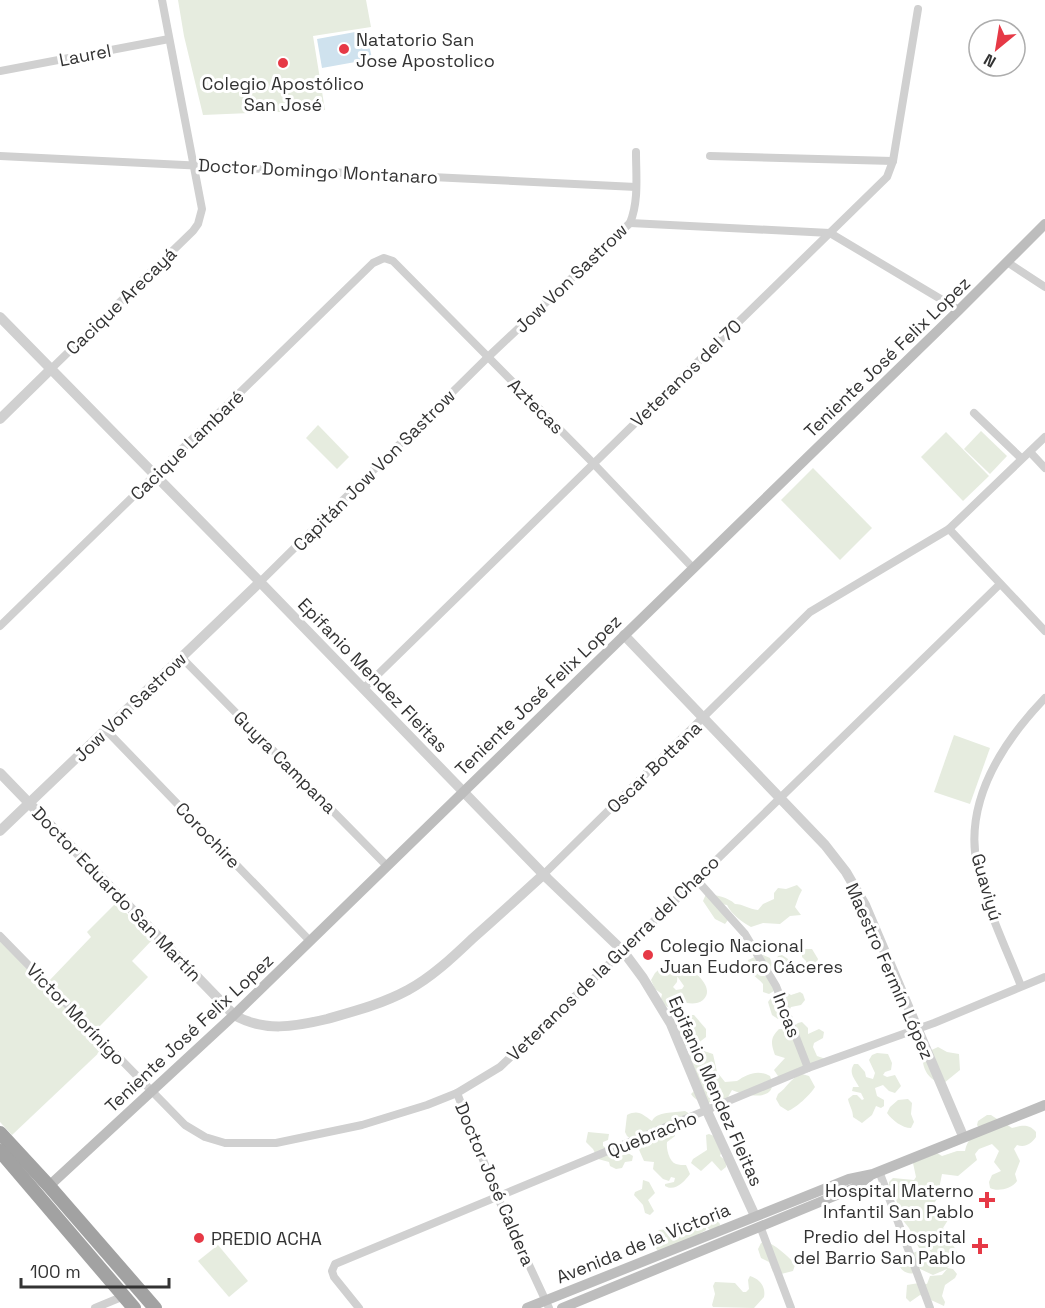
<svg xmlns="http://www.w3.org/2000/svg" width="1045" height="1308" viewBox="0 0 1045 1308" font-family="'Space Grotesk',sans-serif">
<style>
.green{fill:#e6ecdf}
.water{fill:#cfe2ee}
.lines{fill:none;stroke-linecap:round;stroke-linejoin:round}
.minor{stroke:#d0d0d0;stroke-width:8}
.tertiary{stroke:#d0d0d0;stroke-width:10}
.secondary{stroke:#bdbdbd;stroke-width:10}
.trunk{stroke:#a2a2a2;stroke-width:14}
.poi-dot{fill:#e63946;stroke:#fff;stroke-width:2}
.labels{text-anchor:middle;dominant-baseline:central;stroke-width:6;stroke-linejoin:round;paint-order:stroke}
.poi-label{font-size:18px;fill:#333;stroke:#fff;text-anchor:start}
.street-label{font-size:18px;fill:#333;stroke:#fff}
</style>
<rect width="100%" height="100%" fill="#fff"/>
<g class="green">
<polygon points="178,0 366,0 371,27 313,36 325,110 203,115 184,36"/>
<polygon points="318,425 349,457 337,469 306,438"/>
<polygon points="981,431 1007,456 990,474 964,449"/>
<polygon points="946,432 989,476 963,501 921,457"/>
<polygon points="813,468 872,528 840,560 781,500"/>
<polygon points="954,735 990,748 970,804 934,792"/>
<path d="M797 885 802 890 799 896 795 907 801 915 790 916 780 924 763 923 751 927C742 922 731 914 727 905L721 904 728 920 725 924 715 919 703 901 706 894C716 895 728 897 735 904 743 904 749 909 758 910L763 904 774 899V893L778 888 786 889Z"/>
<polygon points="116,903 153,939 132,961 148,977 97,1029 48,982 91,937 87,932"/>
<polygon points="0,941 105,1047 12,1135 0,1122"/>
<polygon points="802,949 812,949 818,959 814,970 811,972 785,972 774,963 778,956 782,955 794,963 807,965 806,961 802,957"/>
<path d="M761 954 770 958 772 964 771 970 763 975 770 978 774 991 769 994 763 992V984C756 976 745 972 748 960Z"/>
<path d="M666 963 672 964 678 968 677 982 673 987 676 990 682 989 684 986 677 976 681 969 684 967C695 970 716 989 703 1000 696 1006 686 1002 679 1003L674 1008C667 1008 663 1005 661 999L662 994 655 989 651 980 655 973Z"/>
<polygon points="775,992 786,992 791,995 800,992 803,994 805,1000 801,1005 791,1007 786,1017 778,1019 772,1015 768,1002"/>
<polygon points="682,1015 694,1015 706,1029 706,1037 693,1047 680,1045 672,1028 678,1017"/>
<path d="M802 1022 808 1028V1034L819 1029 824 1032 823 1038 814 1043 813 1047 817 1056 826 1059 780 1079 774 1070 785 1058 775 1055C771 1043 770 1038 779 1029H790L798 1023Z"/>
<path d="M938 1047 947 1052 959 1054 960 1070 944 1083C929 1082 921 1068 923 1054Z"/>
<path d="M698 1049 713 1054 717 1072 725 1082 737 1081C747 1074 758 1069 770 1076 781 1103 745 1096 732 1090L727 1099C715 1103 699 1106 691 1094L694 1091 687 1056Z"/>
<path d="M877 1053 888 1054 892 1063 891 1070 885 1072 883 1075 887 1077 895 1075 901 1086 895 1093 889 1091 883 1085 875 1088 877 1096 884 1100V1106L881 1108 876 1106 872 1115 862 1123 853 1117C853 1110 849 1105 848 1099L853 1095H857L862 1100 864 1099 861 1093 852 1091 853 1087H859C855 1079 848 1073 854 1064H858L865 1072 866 1077 873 1079 875 1073 869 1060 872 1055Z"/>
<path d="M802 1074 809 1076 815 1087C810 1095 796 1108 788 1111L780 1106 776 1099 778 1094C787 1088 790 1078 802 1074Z"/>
<path d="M898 1100 908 1099 912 1103 911 1114 914 1122 911 1128C902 1128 892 1120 887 1113L890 1107Z"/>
<path d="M685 1111 690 1114 673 1128 675 1136 667 1142C666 1148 669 1162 676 1164 679 1165 683 1165 686 1165L690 1174C684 1182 675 1192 665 1186V1184L674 1182 675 1178 671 1177 669 1181 663 1179 653 1169 654 1162 644 1161 636 1143 627 1136 625 1132 627 1115C639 1109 643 1115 652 1121 657 1111 674 1113 685 1111Z"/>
<path d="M987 1115H991C998 1120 1005 1123 1012 1128 1021 1126 1028 1123 1036 1132V1137C1031 1144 1025 1148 1017 1145L1014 1149 1020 1161 1015 1174 1017 1181C1012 1189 997 1192 990 1188L989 1182 992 1175 1001 1171 994 1162 999 1151 992 1144 979 1149 975 1154 977 1160 958 1176 942 1174 937 1199 928 1212 932 1214 938 1209 942 1208 948 1214V1220L943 1228 960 1257 957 1262 951 1264 947 1268 953 1269 957 1274 955 1278 945 1285 942 1296 945 1302 944 1306 920 1295 910 1302 906 1298 907 1285 919 1283 927 1284 930 1276 942 1275 947 1269 933 1275 918 1268 915 1273C906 1275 898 1269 898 1260L902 1255 909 1258 913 1253 920 1250 909 1228 901 1218 895 1195 889 1188V1182L893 1178 914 1180 916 1177 913 1163 937 1153 942 1156 957 1151H965C967 1141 971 1137 981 1131L977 1125 978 1121Z"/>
<polygon points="588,1132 609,1134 608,1140 603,1142 603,1146 617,1155 621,1156 628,1153 633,1156 632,1161 625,1162 622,1168 616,1169 610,1166 609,1162 598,1159 593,1149 586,1142"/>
<polygon points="709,1134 714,1136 721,1153 720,1156 726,1161 726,1167 721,1171 712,1161 701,1171 691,1163 693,1159 707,1150 706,1135"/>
<polygon points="643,1180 649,1182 655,1193 648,1200 654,1211 650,1215 645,1213 643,1205 634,1195 635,1192 642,1189"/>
<polygon points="715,1218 720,1224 719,1228 712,1232 706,1226 706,1230 692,1238 658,1251 655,1247 653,1237 659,1230 667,1229 679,1234 688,1226 704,1224"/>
<path d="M765 1241C774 1244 790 1257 795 1265L793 1271 781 1274 773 1272 769 1262 761 1258 758 1249 761 1243Z"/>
<polygon points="218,1245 248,1281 229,1297 198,1261"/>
<path d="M750 1276C760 1279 766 1287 764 1297L754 1308 713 1307 712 1305 715 1294 713 1286 715 1282 735 1283 743 1292H746L749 1289 748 1280Z"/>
</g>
<polygon class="water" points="366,30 372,59 322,68 317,39"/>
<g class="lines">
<g class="minor">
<polyline points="0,71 169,39"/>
<polyline points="0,156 636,187"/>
<polyline points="710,156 893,161"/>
<polyline points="630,223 830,233 959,310"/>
<polyline points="1007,262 1045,287"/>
<polyline points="51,369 193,231 198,224 202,209 162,0"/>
<polyline points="974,413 1021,458"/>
<polyline points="1030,452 1045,468"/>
<polyline points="949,529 1045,631"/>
<path d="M260 582 488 357 630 223C639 201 636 176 636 152"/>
<polyline points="0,626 373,263 384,258 393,261 593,463 693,568"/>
<polyline points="182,658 387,866"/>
<polyline points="364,688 887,177 893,161 918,9"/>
<polyline points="106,730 310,941"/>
<polyline points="543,875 810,612 949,529 1045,437"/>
<polyline points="696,879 745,934 776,986 808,1068"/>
<polyline points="0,936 185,1125 205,1137 225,1143 276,1143 362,1125 427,1105 457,1093 500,1067 623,951 1000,584"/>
<path d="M1021 986C1006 948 987 909 978 870 962 804 1001 744 1045 698"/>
<polyline points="457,1093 498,1198 549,1308"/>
<polyline points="879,1171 930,1308"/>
<polyline points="760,1226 791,1308"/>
<polyline points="95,1308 124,1296"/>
<polyline points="359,1308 334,1277 332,1271 335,1264 808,1068 934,1023 1045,977"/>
</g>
<g class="tertiary">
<polyline points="0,317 260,582 548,879 623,951 643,978 671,1024 707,1111 755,1216"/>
<polyline points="0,419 51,369"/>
<polyline points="624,635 825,845 846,872 865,905 963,1136"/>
<path d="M0 773 234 1015C264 1032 294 1027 327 1019 355 1011 382 1004 408 990 432 977 453 957 472 939 496 918 520 896 543 875"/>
<polyline points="0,831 260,582"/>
</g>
<g class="secondary">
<polyline points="49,1186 234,1015 959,310 1045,224"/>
<polyline points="527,1308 849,1179 873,1174 1045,1105"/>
<polyline points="562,1308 854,1188 870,1176"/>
</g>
<g class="trunk">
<polyline points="0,1133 49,1186 155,1308"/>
<polyline points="0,1151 134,1308"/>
</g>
</g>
<g class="poi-dot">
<circle cx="344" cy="49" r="6"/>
<circle cx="283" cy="63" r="6"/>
<circle cx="648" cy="955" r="6"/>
<path d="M984 1191h6v6h6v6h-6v6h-6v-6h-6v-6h6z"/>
<circle cx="199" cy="1238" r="6"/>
<path d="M977 1237h6v6h6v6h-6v6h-6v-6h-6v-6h6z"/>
</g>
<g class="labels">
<g class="poi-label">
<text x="356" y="39">Natatorio San<tspan x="356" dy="21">Jose Apostolico</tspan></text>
<text x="283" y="83" text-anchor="middle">Colegio Apostólico<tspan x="283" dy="21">San José</tspan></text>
<text x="660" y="945">Colegio Nacional<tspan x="660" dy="21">Juan Eudoro Cáceres</tspan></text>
<text x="974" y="1190" text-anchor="end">Hospital Materno<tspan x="974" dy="21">Infantil San Pablo</tspan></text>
<text x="966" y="1236" text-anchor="end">Predio del Hospital<tspan x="966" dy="21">del Barrio San Pablo</tspan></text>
<text x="211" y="1238">PREDIO ACHA</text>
</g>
<g class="street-label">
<text transform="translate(85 55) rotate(-11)">Laurel</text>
<text transform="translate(318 171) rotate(3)">Doctor Domingo Montanaro</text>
<text transform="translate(571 278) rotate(-44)">Jow Von Sastrow</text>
<text transform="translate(121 301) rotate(-44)">Cacique Arecayá</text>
<text transform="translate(887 357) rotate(-44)">Teniente José Felix Lopez</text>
<text transform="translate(686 373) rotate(-44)">Veteranos del 70</text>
<text transform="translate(536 406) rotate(45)">Aztecas</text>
<text transform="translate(187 445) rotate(-44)">Cacique Lambaré</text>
<text transform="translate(374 470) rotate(-45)">Capitán Jow Von Sastrow</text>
<text transform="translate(373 675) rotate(46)">Epifanio Mendez Fleitas</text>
<text transform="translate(538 695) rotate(-44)">Teniente José Felix Lopez</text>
<text transform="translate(130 707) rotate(-44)">Jow Von Sastrow</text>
<text transform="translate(285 762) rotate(45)">Guyra Campana</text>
<text transform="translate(654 767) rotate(-44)">Oscar Bottana</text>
<text transform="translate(208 835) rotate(46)">Corochire</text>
<text transform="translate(987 887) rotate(74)">Guaviyú</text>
<text transform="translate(117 894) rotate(46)">Doctor Eduardo San Martín</text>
<text transform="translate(613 958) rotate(-44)">Veteranos de la Guerra del Chaco</text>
<text transform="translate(890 971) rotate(66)">Maestro Fermín López</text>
<text transform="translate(76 1014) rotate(46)">Victor Morínigo</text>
<text transform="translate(787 1015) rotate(69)">Incas</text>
<text transform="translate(189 1033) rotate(-43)">Teniente José Felix Lopez</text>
<text transform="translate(716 1091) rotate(66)">Epifanio Mendez Fleitas</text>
<text transform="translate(652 1134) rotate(-22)">Quebracho</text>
<text transform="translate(495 1184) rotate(67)">Doctor José Caldera</text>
<text transform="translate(643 1243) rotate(-22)">Avenida de la Victoria</text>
</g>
</g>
<g transform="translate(997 48) rotate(210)"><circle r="28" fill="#ffffff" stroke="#adadad" stroke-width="1.5"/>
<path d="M0-4.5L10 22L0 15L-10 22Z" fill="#e63946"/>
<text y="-9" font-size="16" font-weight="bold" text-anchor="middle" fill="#333333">N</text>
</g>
<path d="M21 1278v9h148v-9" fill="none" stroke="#333333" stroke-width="3"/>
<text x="30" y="1278" font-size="18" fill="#333333" stroke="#ffffff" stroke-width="4.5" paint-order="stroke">100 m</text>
</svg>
